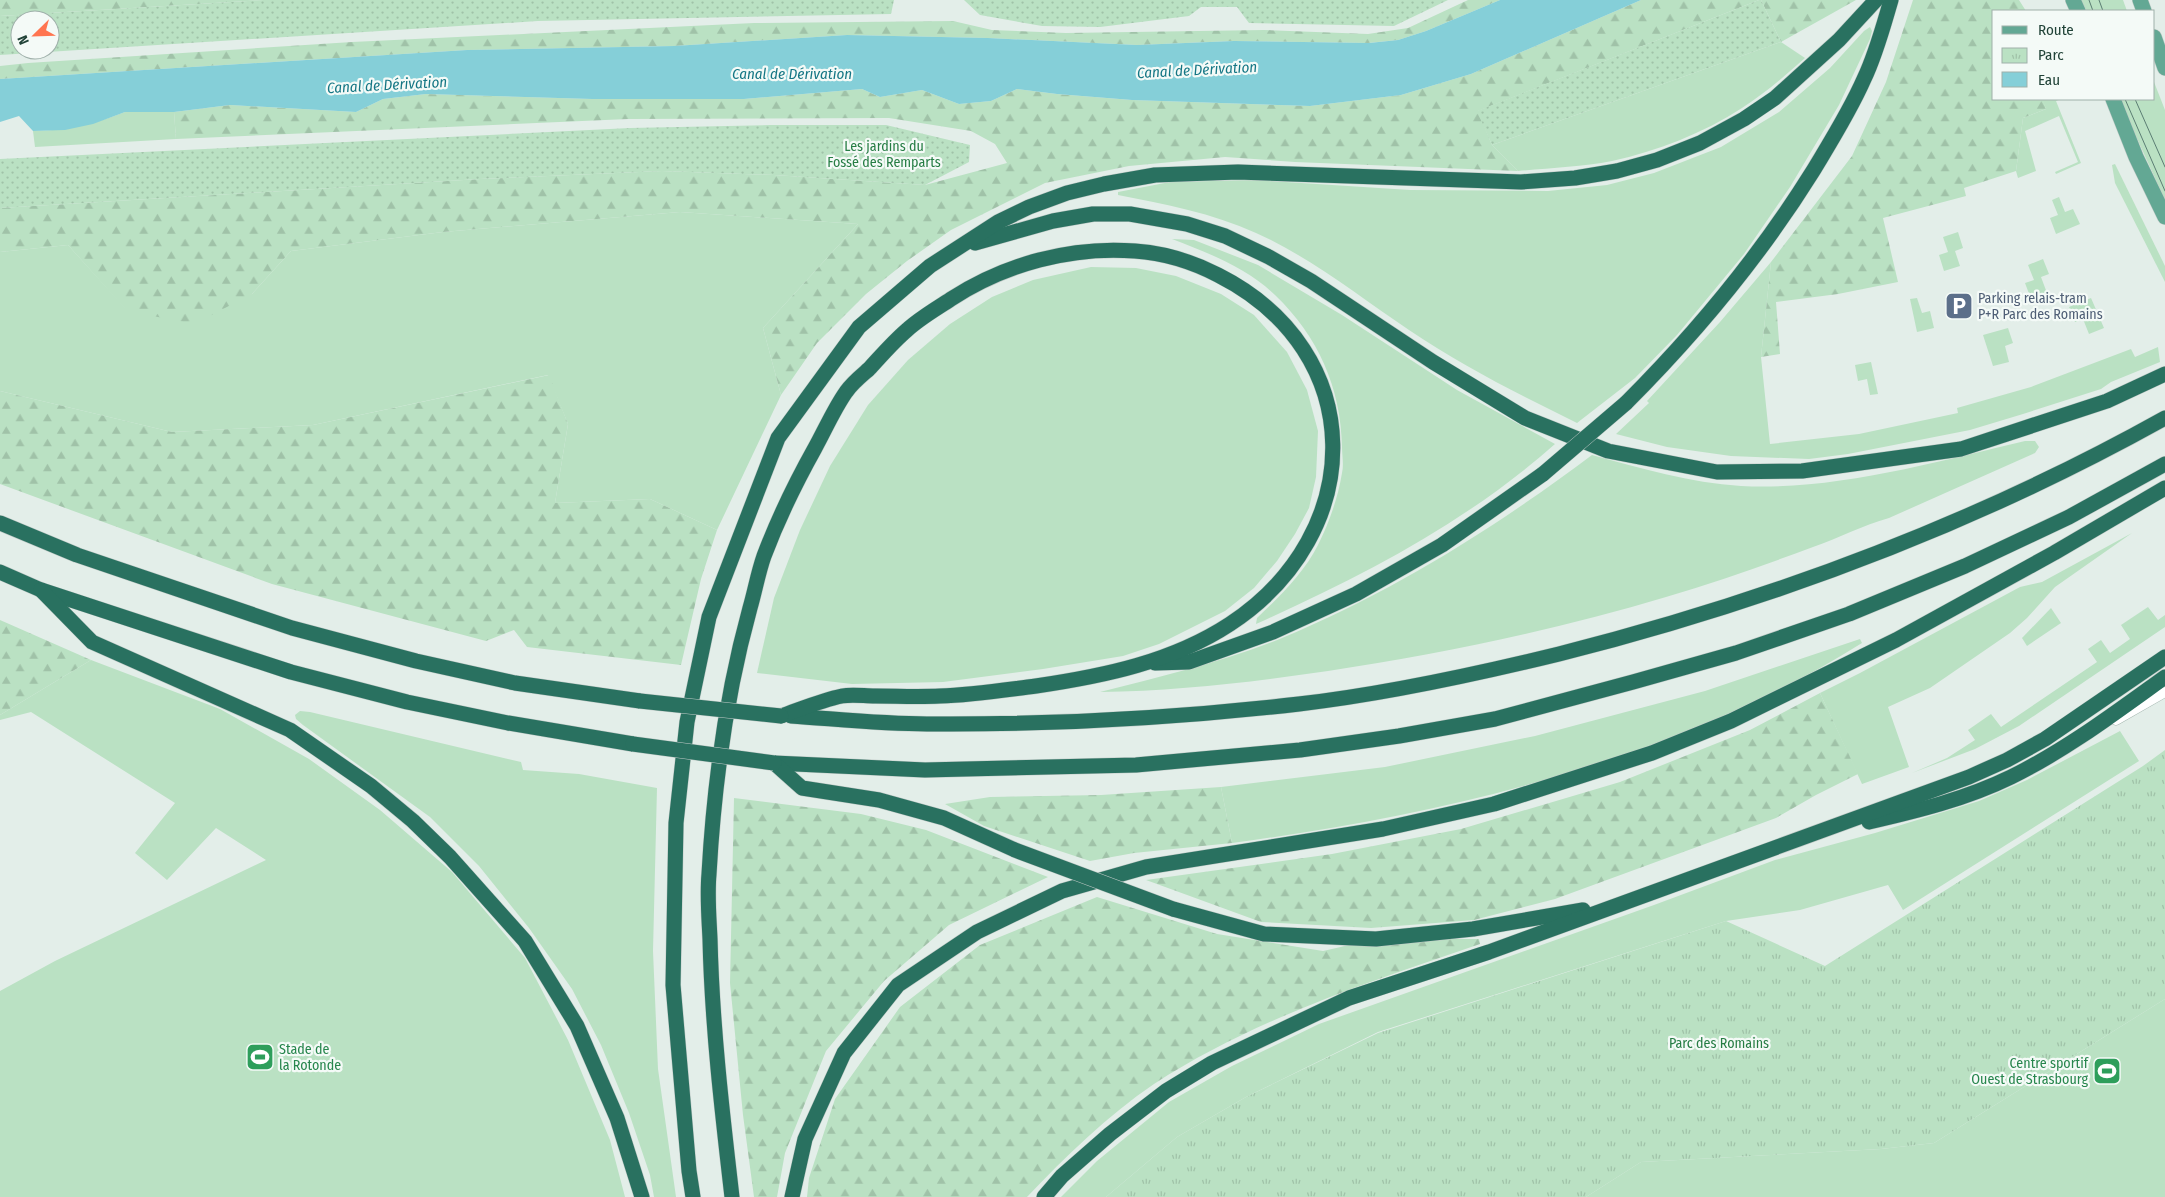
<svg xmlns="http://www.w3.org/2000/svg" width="2165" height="1197" viewBox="0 0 2165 1197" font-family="'Fira Sans Condensed',sans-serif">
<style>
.grass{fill:#bae1c3}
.forest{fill:url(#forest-firs)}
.park{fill:url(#park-tufts)}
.garden{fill:url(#garden-dots);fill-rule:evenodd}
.water{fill:#85cfd8}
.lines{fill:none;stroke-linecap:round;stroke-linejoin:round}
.lane-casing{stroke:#a5b7b0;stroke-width:11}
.primary-casing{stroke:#c1cac7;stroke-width:16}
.highway-casing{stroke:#c1cac7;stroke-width:16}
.lane{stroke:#fff;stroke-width:10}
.primary{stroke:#63a894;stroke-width:15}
.highway{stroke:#297160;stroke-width:15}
.tram{stroke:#5b7d73;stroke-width:1}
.highway-bridge-casing{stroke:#c1cac7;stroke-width:16;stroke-linecap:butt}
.highway-bridge{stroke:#297160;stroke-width:15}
.labels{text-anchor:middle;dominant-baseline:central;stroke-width:4.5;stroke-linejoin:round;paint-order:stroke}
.park-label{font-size:14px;fill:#267d44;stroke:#f4faf7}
.service-label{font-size:14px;fill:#4e5e75;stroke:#f4faf7;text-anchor:start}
.leisure-label{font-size:14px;fill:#27864d;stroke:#f4faf7;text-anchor:start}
.water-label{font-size:15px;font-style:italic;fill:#147684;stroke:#f4faf7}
</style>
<defs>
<pattern id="forest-firs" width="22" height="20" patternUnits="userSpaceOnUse" patternTransform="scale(1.25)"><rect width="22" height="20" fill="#bae1c3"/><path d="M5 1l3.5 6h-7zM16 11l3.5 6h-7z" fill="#a0c2a8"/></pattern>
<pattern id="park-tufts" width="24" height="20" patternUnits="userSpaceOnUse" patternTransform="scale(1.25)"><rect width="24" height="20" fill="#bae1c3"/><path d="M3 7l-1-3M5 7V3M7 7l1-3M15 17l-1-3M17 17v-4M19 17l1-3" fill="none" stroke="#a0c2a8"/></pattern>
<pattern id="garden-dots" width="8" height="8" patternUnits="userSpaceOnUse" patternTransform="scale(1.25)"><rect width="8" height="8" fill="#bae1c3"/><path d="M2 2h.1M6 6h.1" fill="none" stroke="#a0c2a8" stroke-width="1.8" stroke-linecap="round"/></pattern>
</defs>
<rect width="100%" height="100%" fill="#e3eee9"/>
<g class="grass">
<polygon points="2081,0 2123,0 2127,11 2086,11"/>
<path d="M1870 27 1872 31 1870 39 1839 105 1790 187 1744 254 1677 335 1635 378 1577 423C1520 395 1462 366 1409 330 1360 297 1310 257 1256 233 1212 213 1165 204 1118 195V192L1170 182 1254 180 1410 190 1548 191 1607 185 1654 173 1721 147 1779 112 1830 68 1864 31Z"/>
<path d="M1781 42 1805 58C1785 76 1765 93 1742 108 1704 133 1657 151 1612 161 1581 167 1549 168 1518 171L1492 145Z"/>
<polygon points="2154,82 2165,110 2165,200 2119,99 2154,99"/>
<polygon points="2042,99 2061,99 2056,101 2081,163 2056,174 2055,172 2078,162 2059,116 2025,131 2036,171 2018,178 2016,171 2023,118 2046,109"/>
<path d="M125 112H174L176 139 35 147 33 131C70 130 91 125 125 112Z"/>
<polygon points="2115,164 2165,266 2165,282 2115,183 2112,165"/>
<polygon points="2059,197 2065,212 2073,209 2080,224 2056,234 2050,218 2058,215 2052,200"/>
<polygon points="680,212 858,224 763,328 781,395 717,530 650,499 555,503 568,424 548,375 313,425 172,432 0,391 0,252 68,245 127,310 252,294 291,251 443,232"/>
<polygon points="1958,232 1963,248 1955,251 1960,266 1944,271 1939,255 1948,252 1943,237"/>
<path d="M1172 239 1194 240 1258 265 1342 315 1457 390 1555 444C1467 522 1363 576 1256 624L1257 618C1279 597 1304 573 1318 545 1329 523 1338 498 1342 473 1344 465 1342 455 1342 447 1341 388 1318 336 1275 295 1246 267 1208 253 1172 239Z"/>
<polygon points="2043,259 2049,274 2041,277 2047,293 2031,299 2025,283 2034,280 2028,265"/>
<polygon points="1771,262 1761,357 1770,444 1859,434 1958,413 1957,408 2031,387 2131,349 2135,357 2158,347 2160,362 2111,382 2101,389 2023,414 1970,430 1848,454 1809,459 1731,456 1667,447 1616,434 1649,403 1647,401 1720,322"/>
<polygon points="1091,267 1136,268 1176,276 1221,294 1254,315 1287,352 1307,390 1318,431 1316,477 1309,508 1295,534 1277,561 1254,588 1225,611 1159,644 1123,656 1043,669 943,682 852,684 757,673 774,598 800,530 830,466 868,405 908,360 950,324 992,297 1033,280"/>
<polygon points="1917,298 1922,313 1930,311 1934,328 1917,332 1910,299"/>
<polygon points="2091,298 2104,328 2089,334 2083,319 2075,322 2069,307"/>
<polygon points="2008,328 2013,343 2005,346 2009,362 1993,366 1983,335"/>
<polygon points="1871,362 1878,394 1870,395 1867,379 1858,381 1855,365"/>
<path d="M2025 441H2035L2039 447 2035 453 1889 518C1863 525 1839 538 1813 547 1765 565 1716 582 1666 597 1556 630 1442 654 1328 671 1252 682 1176 691 1100 692 1162 676 1223 662 1282 638 1393 592 1496 527 1592 455 1641 468 1690 483 1741 486 1833 491 1936 462 2025 441Z"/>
<polygon points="2132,533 2055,587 2027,618 2010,633 1930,688 1888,707 1909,767 1862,784 1820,693 1860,673 2020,587 2042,582"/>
<polygon points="2148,607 2158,620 2165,615 2165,627 2019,726 1975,749 1912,773 1947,758 1975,740 1968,730 1991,714 2001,727 2097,662 2088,649 2101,640 2110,653 2130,639 2121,625"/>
<polygon points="2051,608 2061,623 2027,646 2022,638"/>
<path d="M1860 639 1862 643C1676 760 1448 814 1232 843L1221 787 1385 767 1535 736 1705 691Z"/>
<polygon points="91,660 220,709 309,759 380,810 452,872 525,958 568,1040 610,1140 625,1197 0,1197 0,991 55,961 266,860 216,828 167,880 135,853 175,803 31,712 0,720 0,715"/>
<polygon points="300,711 310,712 521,762 523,770 579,774 657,788 653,951 658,1069 676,1197 654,1197 650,1175 629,1113 601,1045 572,989 529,928 479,866 430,817 303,725 296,719 295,715"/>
<polygon points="2120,731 2139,761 1903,910 1888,885 1800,910 1726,921 1378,1032 1246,1097 1177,1137 1106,1197 1061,1197 1097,1161 1169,1102 1232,1066 1319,1024 1654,905 1775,860 1875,833 1979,801 2027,780"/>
<polygon points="2165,999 2165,1197 1586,1197 1641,1162 1881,1149 1934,1143"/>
</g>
<g class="forest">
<polygon points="0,0 264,0 0,16"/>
<polygon points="1468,0 1500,0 1426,31 1398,40 1368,43 1234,41 1137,45 988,38 847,35 674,46 467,50 0,79 0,66 28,63 352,42 754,23 953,21 992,30 1066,33 1264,30 1368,34 1408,28"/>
<polygon points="1641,0 1759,0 1478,111 1492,145 1518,171 1295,162 1225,157 1129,166 1045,183 951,230 907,261 866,294 817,343 781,395 763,328 858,224 680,212 443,232 291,251 252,294 194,324 127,311 68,245 0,252 0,208 480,179 662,171 774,175 925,185 1007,163 995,144 971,131 889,118 628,119 176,139 174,112 230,105 356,112 383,99 426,94 592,99 744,99 862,89 880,97 922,90 959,104 991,101 1017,89 1057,94 1132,100 1310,106 1401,95 1471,74"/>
<polygon points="1761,0 1856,0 1781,42"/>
<polygon points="1913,0 2019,0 2026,11 1994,11 1994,99 2044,99 2043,100 2046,109 2023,118 2016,171 1964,188 1966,196 1883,218 1898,282 1838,294 1776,302 1780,354 1761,357 1771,262 1852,156 1886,82"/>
<polygon points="549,375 568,424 555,503 650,499 717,530 701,579 681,665 527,647 514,630 486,641 272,584 0,484 0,391 172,432 313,425"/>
<polygon points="0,620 91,660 0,715"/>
<polygon points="1820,693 1858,774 1816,795 1776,818 1555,899 1474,920 1371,928 1261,922 1146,880 1332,854 1461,829 1620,782 1750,730"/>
<polygon points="1221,787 1232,843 1134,853 1090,861 984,826 945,804 990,797 1101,795"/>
<polygon points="734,798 861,814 926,830 1048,877 949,925 884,981 826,1051 785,1153 777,1197 754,1197 743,1115 730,983"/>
<path d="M1097 897 1217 934 1323 951 1376 939H1479L1480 944C1367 983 1256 1018 1154 1084 1107 1116 1066 1156 1027 1197H807L809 1178 835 1099 900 1007 980 945Z"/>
</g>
<polygon class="park" points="2165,750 2165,999 1934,1143 1881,1149 1641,1162 1586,1197 1106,1197 1177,1137 1246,1097 1378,1033 1726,921 1825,966 2143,766"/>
<g class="garden">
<path d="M264 0H894L891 14 538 21 0 55V16ZM20 20H50V50H20Z"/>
<polygon points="964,0 1448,0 1394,26 1249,23 1237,7 1201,7 1189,16 1100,27 1042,26 980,15"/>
<polygon points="1759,0 1761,0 1781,42 1492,145 1477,111"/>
<polygon points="770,125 886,125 970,145 969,162 925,185 774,175 662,171 480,179 0,208 0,159 630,128"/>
</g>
<polygon class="water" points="1500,0 1641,0 1471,74 1401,95 1310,106 1132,100 1057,94 1017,89 991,101 959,104 922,90 880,97 862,89 744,99 592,99 426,94 383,99 356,112 230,105 174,112 125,112 93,124 65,130 33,131 19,116 0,122 0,79 467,50 674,46 847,35 988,38 1137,45 1234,41 1369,43 1398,40 1426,31"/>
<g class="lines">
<defs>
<polyline id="lane" points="2116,720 2165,692"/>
<g id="primary">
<polyline points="2073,0 2078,11"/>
<polyline points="2140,0 2144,11"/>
<polyline points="2154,37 2165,68"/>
<polyline points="2113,99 2136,157 2165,217"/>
</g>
<g id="highway">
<polyline points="975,243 1053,221 1093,214 1130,214 1187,224 1225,236 1269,257 1311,281 1433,362 1525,418 1608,451 1717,472 1802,471 1961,449 2107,401 2165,374"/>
<path d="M1626 403C1696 333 1760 256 1813 171 1831 141 1850 111 1864 79 1876 54 1883 27 1891 0"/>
<polyline points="0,523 77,555 292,628 416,661 515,683 640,701"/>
<polyline points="0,572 41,590 291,672 407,702 508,723 633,744"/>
<polyline points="41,590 92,642 290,730 371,786 413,821 450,857 525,941 577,1026 617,1118 642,1197"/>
<polyline points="1155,663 1189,662 1273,632 1356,594 1442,545 1543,474"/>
<path d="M791 716C836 719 882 724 927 724 1051 725 1176 718 1299 704 1386 694 1473 675 1559 654 1769 601 1975 524 2165 418"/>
<polyline points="774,763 925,770 1136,765 1300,750 1399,736 1495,719 1633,682 1736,653 1849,614 1965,566 2069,517 2165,464"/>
<polyline points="774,763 802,788 879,800 944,818 1015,850"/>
<path d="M1869 822C1917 811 1966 799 2011 777 2066 750 2115 713 2165 677"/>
<polyline points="1173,909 1264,934 1376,939 1473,929 1583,910"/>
<polyline points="693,1197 689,1171 673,985 676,823 687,722 709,617 778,438 859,327 930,266 998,222 1029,207 1067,193 1104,184 1155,175 1238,172 1521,182 1575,178 1617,171 1657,160 1700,143 1744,119 1775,98 1839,40 1876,0"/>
<path d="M732 1197C722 1111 712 1025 710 939 709 917 707 896 709 874 714 784 726 695 750 608 755 591 758 573 764 556 778 519 796 482 815 448 825 430 834 409 846 392 852 383 861 376 869 369 881 356 893 342 907 330 920 318 936 309 951 299 1005 264 1071 246 1135 251 1164 253 1193 262 1218 275 1370 352 1368 533 1230 624 1172 662 1104 676 1036 686 1004 690 972 695 940 696 918 697 896 696 875 696 864 696 852 694 842 696 822 700 801 709 781 716"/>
<polyline points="792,1197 805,1139 844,1053 898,985 977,932 1062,891 1146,867 1383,829 1494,804 1652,753 1731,721 1896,640 2054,553 2165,488"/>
<polyline points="1044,1197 1062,1176 1110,1134 1166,1091 1212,1063 1349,998 1489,952 1969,777 2007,760 2045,739 2165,657"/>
</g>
</defs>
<use href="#lane" class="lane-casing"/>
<use href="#primary" class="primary-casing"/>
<use href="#highway" class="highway-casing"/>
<use href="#lane" class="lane"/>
<use href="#primary" class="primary"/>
<use href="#highway" class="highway"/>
<g class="tram">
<polyline points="2089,0 2093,11"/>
<polyline points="2099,0 2103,11"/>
<polyline points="2125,99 2165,191"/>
<polyline points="2135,99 2165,167"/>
</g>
<defs>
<g id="highway-bridge">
<polyline points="1543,474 1626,403"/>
<polyline points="640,701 781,716"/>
<polyline points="633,744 774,763"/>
<polyline points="1015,850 1173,909"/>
</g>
</defs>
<use href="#highway-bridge" class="highway-bridge-casing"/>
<use href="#highway-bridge" class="highway-bridge"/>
</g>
<defs>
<symbol id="parking-square" viewBox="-11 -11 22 22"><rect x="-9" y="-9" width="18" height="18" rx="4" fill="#5c6f8a" stroke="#f4faf7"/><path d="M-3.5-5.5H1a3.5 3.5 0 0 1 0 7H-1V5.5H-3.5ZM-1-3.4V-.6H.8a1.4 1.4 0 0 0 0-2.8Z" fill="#fff"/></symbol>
<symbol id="stadium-square" viewBox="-11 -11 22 22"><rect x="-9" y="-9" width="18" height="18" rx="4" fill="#2e9e5b" stroke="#f4faf7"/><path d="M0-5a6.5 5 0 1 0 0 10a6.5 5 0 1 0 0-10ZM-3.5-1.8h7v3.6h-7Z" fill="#fff"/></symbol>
</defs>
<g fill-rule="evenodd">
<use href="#parking-square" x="1943" y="290" width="32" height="32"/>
<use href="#stadium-square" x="244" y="1041" width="32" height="32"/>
<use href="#stadium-square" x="2091" y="1055" width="32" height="32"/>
</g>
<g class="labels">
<g class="park-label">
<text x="884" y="146">Les jardins du<tspan x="884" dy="16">Fossé des Remparts</tspan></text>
<text x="1719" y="1043">Parc des Romains</text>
</g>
<g class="service-label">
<text x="1978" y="298">Parking relais-tram<tspan x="1978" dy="16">P+R Parc des Romains</tspan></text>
</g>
<g class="leisure-label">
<text x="279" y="1049">Stade de<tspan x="279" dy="16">la Rotonde</tspan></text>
<text x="2088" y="1063" text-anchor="end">Centre sportif<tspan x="2088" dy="16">Ouest de Strasbourg</tspan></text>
</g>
<g class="water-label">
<text transform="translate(1197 70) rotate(-3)">Canal de Dérivation</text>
<text x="792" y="74">Canal de Dérivation</text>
<text transform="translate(387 85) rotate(-3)">Canal de Dérivation</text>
</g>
</g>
<rect x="1992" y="10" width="162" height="90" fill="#f4faf7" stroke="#9fb0aa"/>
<rect x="2002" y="26" width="25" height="8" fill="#63a894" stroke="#9fb0aa"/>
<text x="2038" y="35" font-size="15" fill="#204237">Route</text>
<rect x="2002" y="48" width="25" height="15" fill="url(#park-tufts)" stroke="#9fb0aa"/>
<text x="2038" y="60" font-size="15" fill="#204237">Parc</text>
<rect x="2002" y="72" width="25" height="15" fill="#85cfd8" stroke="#9fb0aa"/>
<text x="2038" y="85" font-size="15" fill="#204237">Eau</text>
<g transform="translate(35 35) rotate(247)"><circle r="24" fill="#f4faf7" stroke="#9fb0aa"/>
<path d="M0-4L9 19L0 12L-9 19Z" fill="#ff7550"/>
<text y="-8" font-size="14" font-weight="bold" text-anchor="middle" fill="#204237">N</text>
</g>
</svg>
